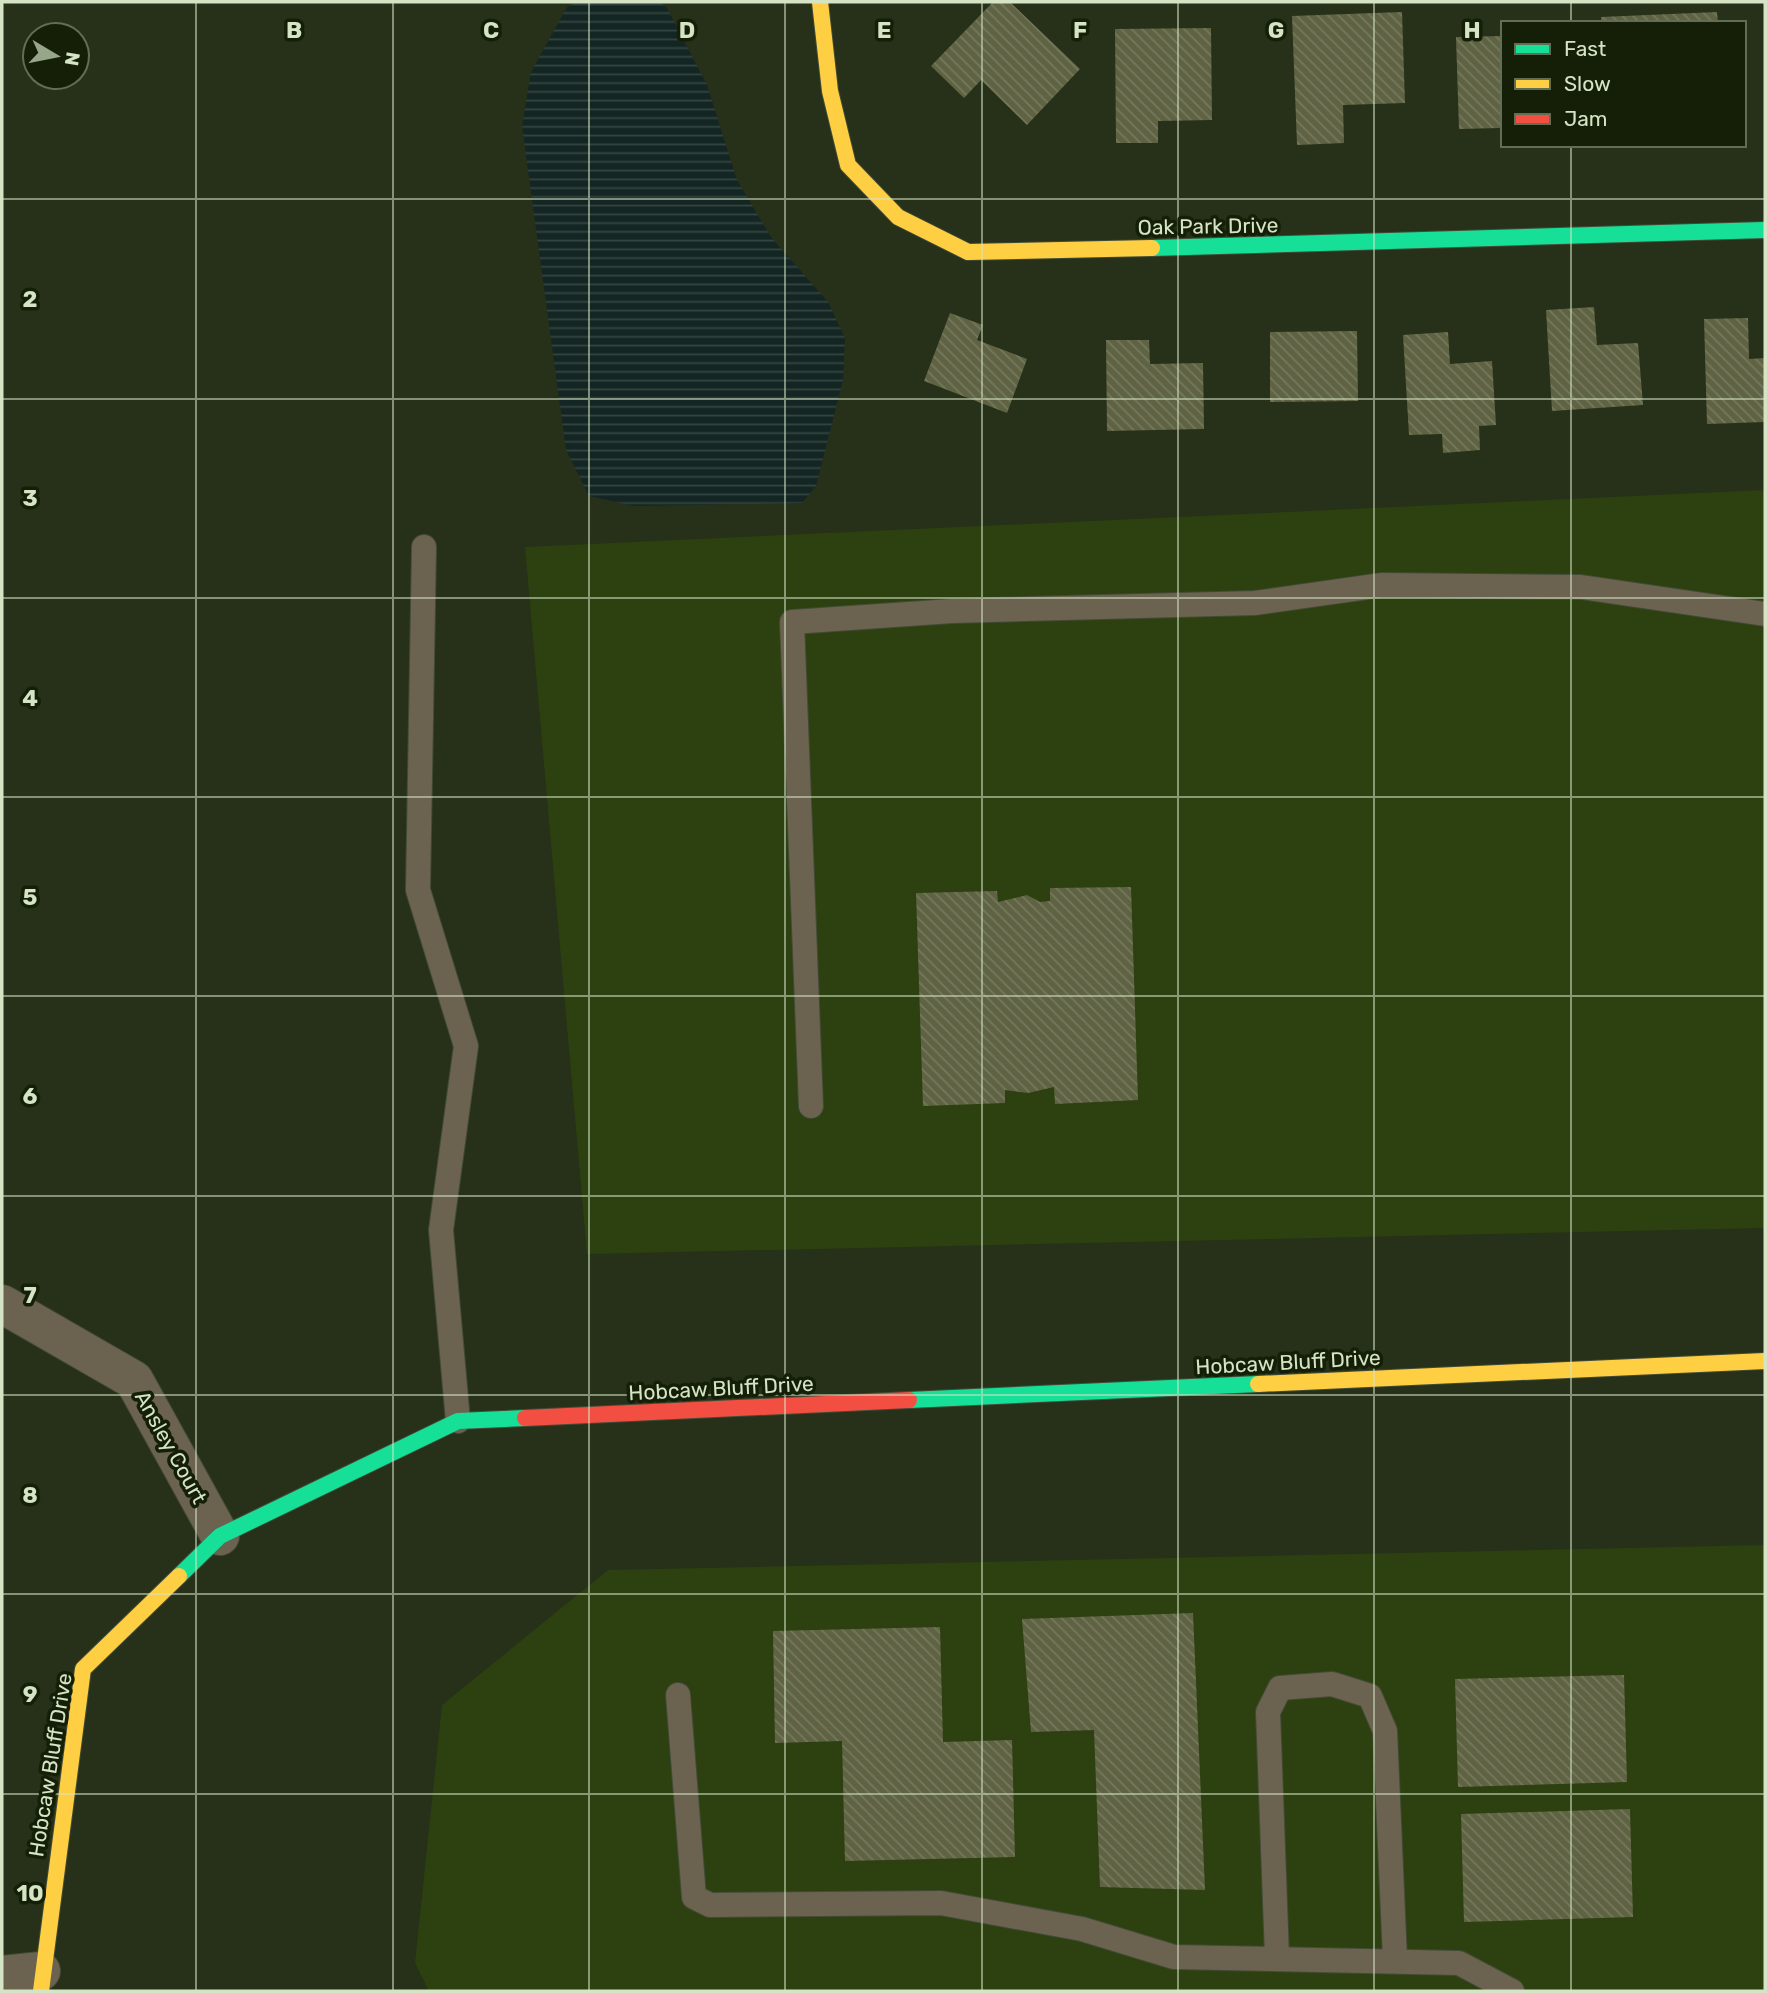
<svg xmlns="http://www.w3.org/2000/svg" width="1767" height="1993" viewBox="0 0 1767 1993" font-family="Rubik,sans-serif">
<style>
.built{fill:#2d4010}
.water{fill:url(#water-rules)}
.building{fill:url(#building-back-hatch)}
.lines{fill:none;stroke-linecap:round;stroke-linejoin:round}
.lane-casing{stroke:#424b36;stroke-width:26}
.street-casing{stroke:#424b36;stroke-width:40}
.fast-casing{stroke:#424b36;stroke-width:18}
.slow-casing{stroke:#424b36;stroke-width:18}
.jam-casing{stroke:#424b36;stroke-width:18}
.lane{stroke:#6b634f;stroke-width:24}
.street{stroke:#6b634f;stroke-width:38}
.fast{stroke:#16e098;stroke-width:16}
.slow{stroke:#ffcf43;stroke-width:16}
.jam{stroke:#f24e42;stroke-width:16}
.grid{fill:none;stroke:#d4e4c5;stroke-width:2;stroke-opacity:0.55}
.labels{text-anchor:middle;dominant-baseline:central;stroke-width:7;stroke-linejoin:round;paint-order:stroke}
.street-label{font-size:21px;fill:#d4e4c5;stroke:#151f07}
.grid-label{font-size:23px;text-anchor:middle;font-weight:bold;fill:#d4e4c5;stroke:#151f07;stroke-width:7;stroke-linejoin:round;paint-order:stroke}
</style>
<defs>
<pattern id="water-rules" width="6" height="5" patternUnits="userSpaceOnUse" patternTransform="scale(1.75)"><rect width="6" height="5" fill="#142623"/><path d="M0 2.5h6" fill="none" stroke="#354541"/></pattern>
<pattern id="building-back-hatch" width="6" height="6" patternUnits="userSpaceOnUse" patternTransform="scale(1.75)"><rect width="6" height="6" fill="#5f6343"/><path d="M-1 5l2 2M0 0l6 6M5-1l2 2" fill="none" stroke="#75795d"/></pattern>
</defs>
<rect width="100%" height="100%" fill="#273018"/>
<g class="built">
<polygon points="1765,490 1765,1228 587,1254 525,547"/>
<polygon points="1765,1545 1765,1991 429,1991 415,1963 442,1705 608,1570"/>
</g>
<polygon class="water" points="576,2 660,2 667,8 707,85 737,180 771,237 828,302 845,338 843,380 816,486 802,503 633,506 589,496 566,450 522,126 531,72 567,7"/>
<g class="building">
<polygon points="993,2 1010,2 1080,69 1027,125 981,80 964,98 931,66"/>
<polygon points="1402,12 1405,103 1343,105 1344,143 1297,145 1292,16"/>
<polygon points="1717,12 1718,23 1601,23 1601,17"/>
<polygon points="1211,28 1212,120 1158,121 1158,143 1116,143 1115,29"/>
<polygon points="1503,36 1500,128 1459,129 1456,37"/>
<polygon points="1594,307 1597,345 1638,343 1643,405 1552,411 1546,310"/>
<polygon points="950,313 983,325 977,340 1027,359 1007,413 924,381"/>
<polygon points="1748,318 1749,359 1765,358 1765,422 1707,424 1704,319"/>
<polygon points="1357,331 1358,401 1270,402 1270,332"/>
<polygon points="1448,332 1450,364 1492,361 1496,425 1479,426 1480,450 1443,453 1442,434 1409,435 1403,335"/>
<polygon points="1106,340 1149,340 1150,364 1203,363 1204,429 1107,431"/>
<polygon points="1131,887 1138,1100 1055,1104 1054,1087 1028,1093 1005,1090 1005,1103 923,1106 916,893 997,891 998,902 1027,895 1040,902 1050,901 1050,888"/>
<polygon points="1193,1613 1205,1890 1100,1887 1094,1730 1031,1732 1022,1619"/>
<polygon points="940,1627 943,1742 1012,1740 1015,1857 845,1861 842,1741 775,1743 773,1631"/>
<polygon points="1624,1675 1627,1782 1458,1787 1455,1679"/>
<polygon points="1630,1809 1633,1917 1464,1922 1461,1814"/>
</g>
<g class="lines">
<defs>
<g id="lane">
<polyline points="424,547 418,890 466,1046 441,1230 458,1421"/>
<polyline points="811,1106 792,622 952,611 1255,603 1382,585 1581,587 1765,614"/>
<polyline points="678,1695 694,1897 710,1905 941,1903 1082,1929 1174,1957 1459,1963 1512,1991"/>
<polyline points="1277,1957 1268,1712 1280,1688 1332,1684 1370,1696 1385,1731 1395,1960"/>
</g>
<g id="street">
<polyline points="2,1304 134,1380 220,1536"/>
<polyline points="2,1975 41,1971"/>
</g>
<g id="fast">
<polyline points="1152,248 1765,230"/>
<polyline points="909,1400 1258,1384"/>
<polyline points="179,1576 220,1536 458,1421 525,1418"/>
</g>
<g id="slow">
<polyline points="820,2 830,91 848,165 898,217 968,252 1152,248"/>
<polyline points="1258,1384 1765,1361"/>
<polyline points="41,1991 83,1669 179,1576"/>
</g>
<polyline id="jam" points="525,1418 909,1400"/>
</defs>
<use href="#lane" class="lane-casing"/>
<use href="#street" class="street-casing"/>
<use href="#fast" class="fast-casing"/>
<use href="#slow" class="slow-casing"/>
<use href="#jam" class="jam-casing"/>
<use href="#lane" class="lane"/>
<use href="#street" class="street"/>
<use href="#fast" class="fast"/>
<use href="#slow" class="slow"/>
<use href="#jam" class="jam"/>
</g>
<path class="grid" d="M196 2V1991M393 2V1991M589 2V1991M785 2V1991M982 2V1991M1178 2V1991M1374 2V1991M1571 2V23M1571 145V1991M2 199H1765M2 399H1765M2 598H1765M2 797H1765M2 996H1765M2 1196H1765M2 1395H1765M2 1594H1765M2 1794H1765"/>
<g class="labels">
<g class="street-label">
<text transform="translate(1208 226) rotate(-1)">Oak Park Drive</text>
<text transform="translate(1288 1362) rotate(-3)">Hobcaw Bluff Drive</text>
<text transform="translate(721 1388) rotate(-3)">Hobcaw Bluff Drive</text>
<text transform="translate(171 1447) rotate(61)">Ansley Court</text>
<text transform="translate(50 1765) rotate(-81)">Hobcaw Bluff Drive</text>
</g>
</g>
<g class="grid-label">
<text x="294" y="38">B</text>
<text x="491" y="38">C</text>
<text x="687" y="38">D</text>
<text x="884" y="38">E</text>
<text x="1080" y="38">F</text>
<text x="1276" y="38">G</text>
<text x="1472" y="38">H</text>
<text x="30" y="307">2</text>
<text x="30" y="506">3</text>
<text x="30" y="706">4</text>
<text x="30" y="905">5</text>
<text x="30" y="1104">6</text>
<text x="30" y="1303">7</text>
<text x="30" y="1503">8</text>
<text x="30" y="1702">9</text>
<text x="30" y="1901">10</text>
</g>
<rect width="1767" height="1993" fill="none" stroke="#d4e4c5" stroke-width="7"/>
<rect x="1501" y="21" width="245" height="126" fill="#151f07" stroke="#616e53" stroke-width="2"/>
<rect x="1515" y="44" width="35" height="10" fill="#16e098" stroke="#616e53" stroke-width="2"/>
<text x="1564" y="56" font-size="21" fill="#d4e4c5">Fast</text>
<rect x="1515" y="79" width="35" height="10" fill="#ffcf43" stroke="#616e53" stroke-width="2"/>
<text x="1564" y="91" font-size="21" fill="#d4e4c5">Slow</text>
<rect x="1515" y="114" width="35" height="10" fill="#f24e42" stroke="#616e53" stroke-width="2"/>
<text x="1564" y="126" font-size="21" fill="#d4e4c5">Jam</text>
<g transform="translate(56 56) rotate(100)"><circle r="33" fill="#151f07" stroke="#616e53" stroke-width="2"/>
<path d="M0-5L12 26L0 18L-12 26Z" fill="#97a588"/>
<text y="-10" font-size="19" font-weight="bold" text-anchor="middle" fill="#d4e4c5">N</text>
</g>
</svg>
